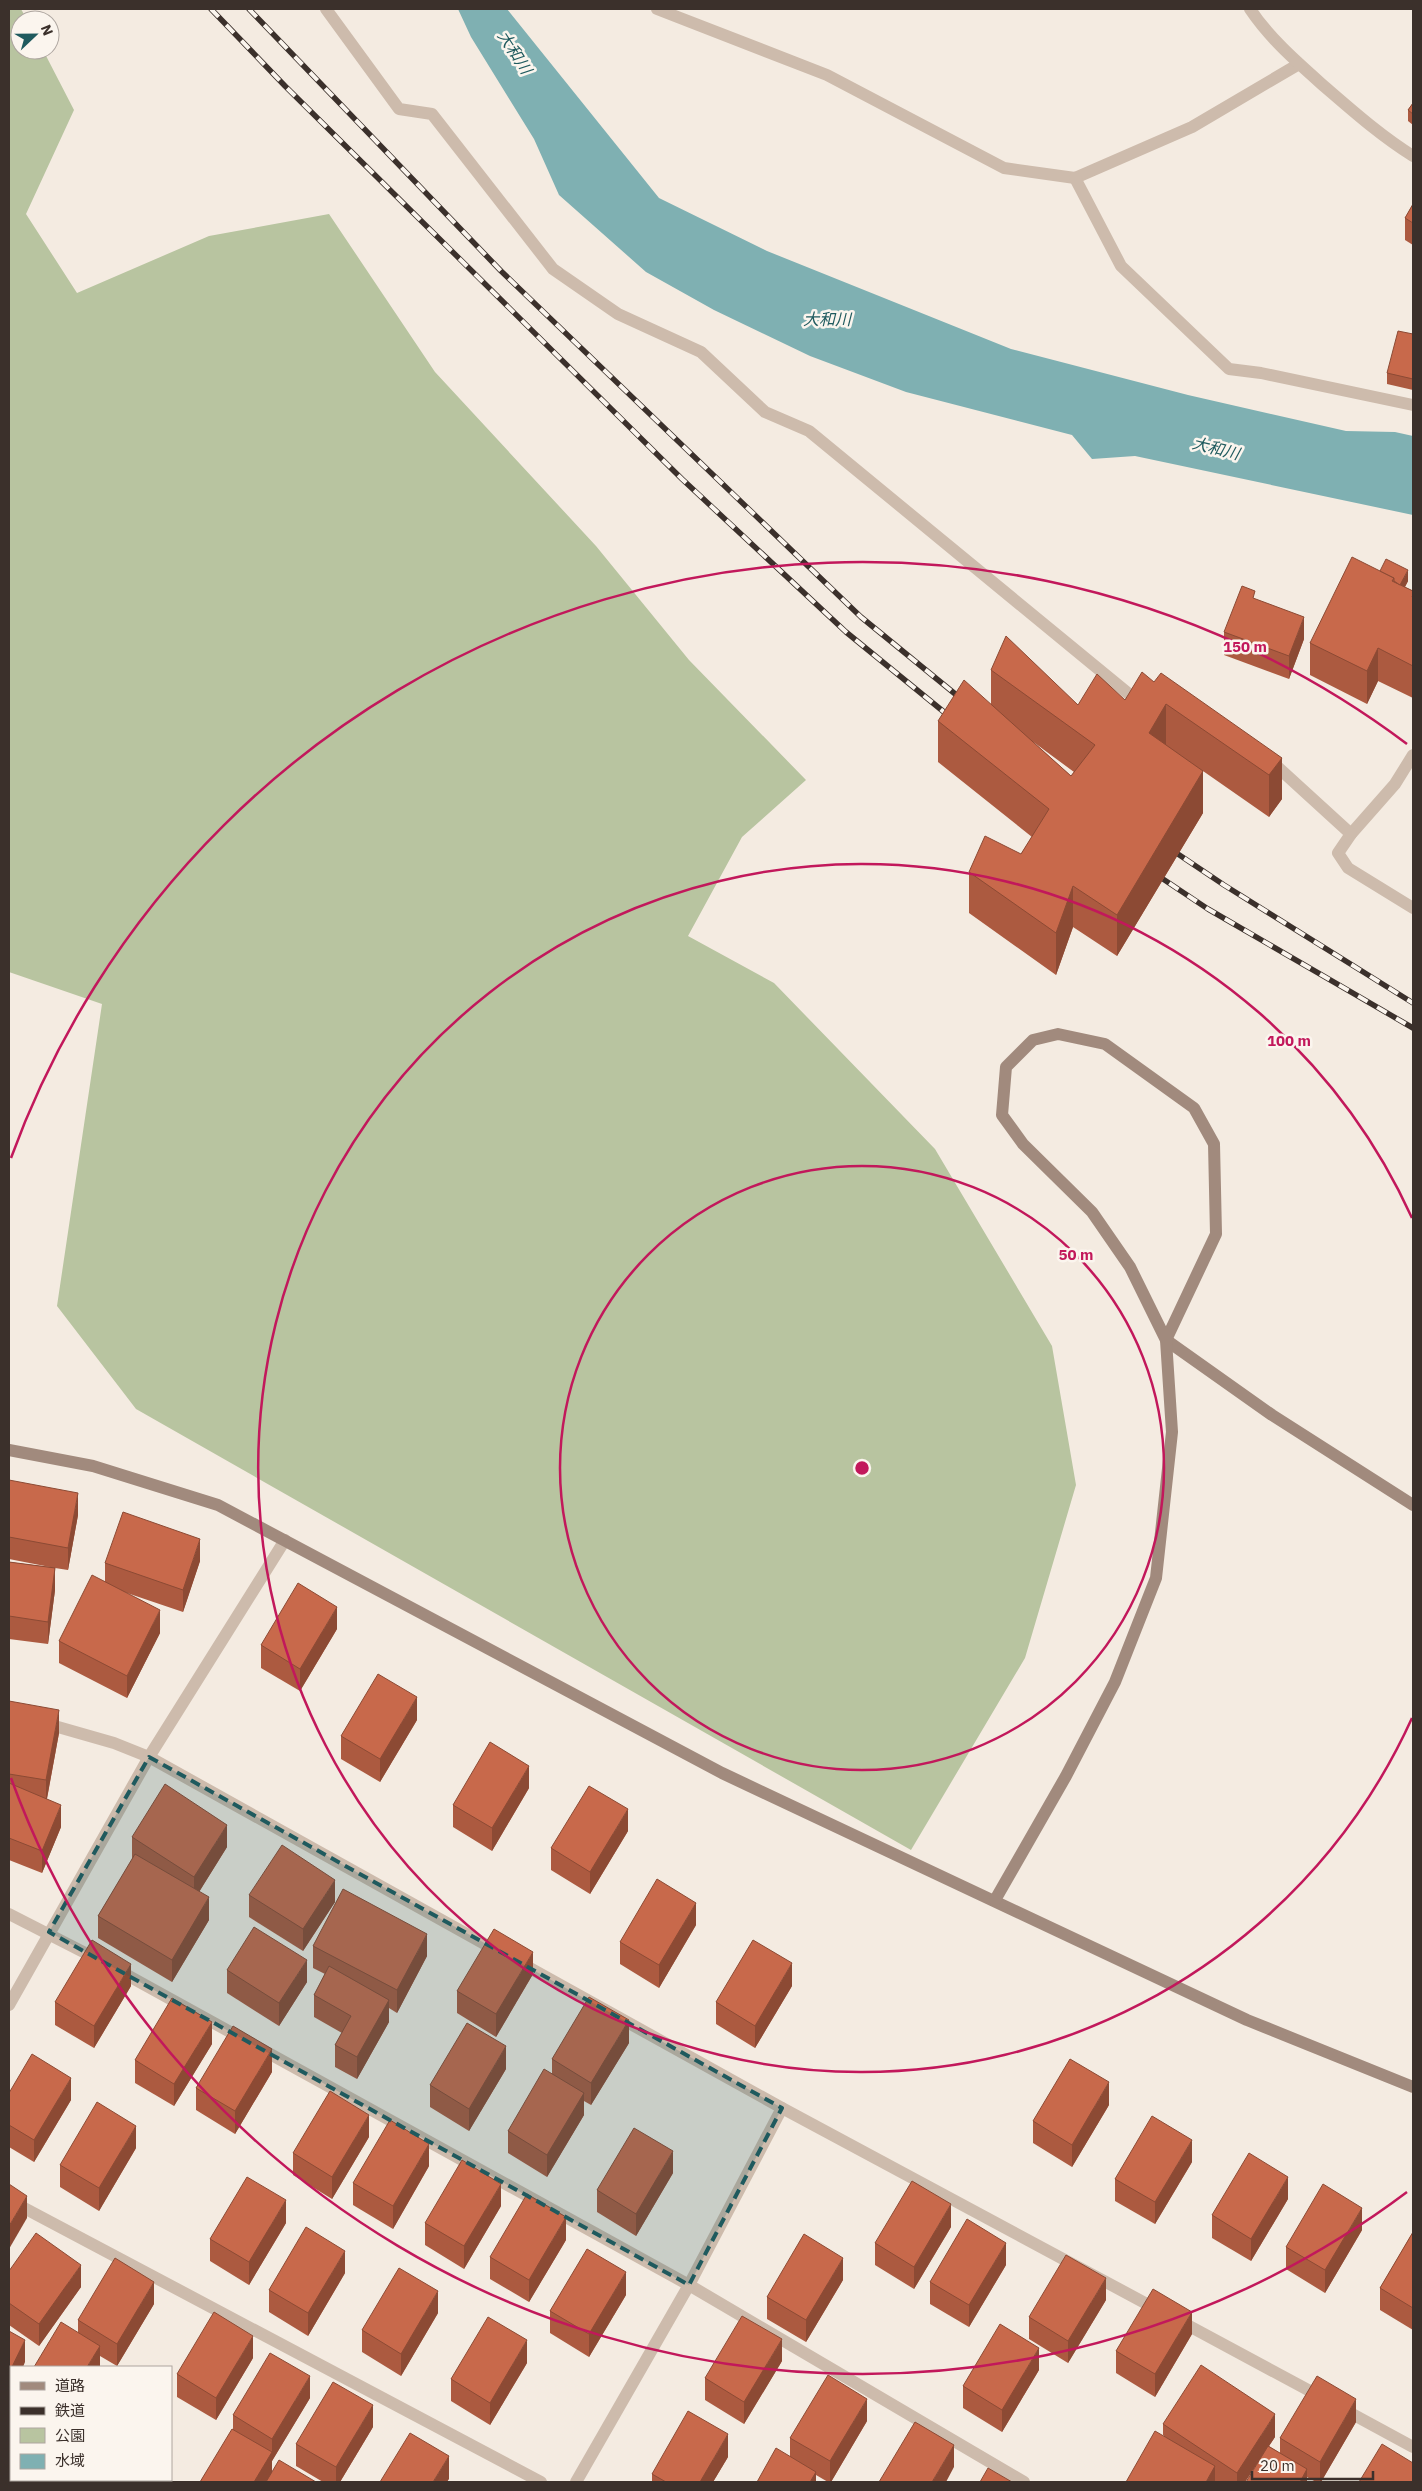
<svg xmlns="http://www.w3.org/2000/svg" width="1422" height="2491" viewBox="0 0 1422 2491" font-family="'IBM Plex Sans','Noto Sans JP',sans-serif">
<style>
.green{fill:#b8c4a0}
.water{fill:#7fb0b2}
.lines{fill:none;stroke-linecap:round;stroke-linejoin:round}
.street{stroke:#cdbbac;stroke-width:12}
.secondary{stroke:#a18a7d;stroke-width:12}
.rail-casing{stroke:#3b302b;stroke-width:5.5}
.rail{stroke:#fbf5ee;stroke-width:4;stroke-dasharray:11;stroke-linecap:butt}
.wall{fill:#ac5a40;fill-rule:evenodd}
.shaded-wall{fill:#8c4a34}
.building{fill:#c8694b;stroke:#8c4a34}
.marked{fill:#1f5a5e;fill-opacity:0.2;stroke:#1f5a5e;stroke-width:4;stroke-dasharray:10 6;stroke-linejoin:round}
.ring{fill:none;stroke:#c2185b;stroke-width:2.5}
.labels{text-anchor:middle;dominant-baseline:central;stroke-width:5;stroke-linejoin:round;paint-order:stroke}
.water-label{font-size:16px;font-style:italic;fill:#1f5a5e;stroke:#fbf5ee}
.centre{fill:#c2185b;stroke:#fbf5ee;stroke-width:2.5}
.ring-label{font-size:15px;text-anchor:middle;font-weight:bold;fill:#c2185b;stroke:#fbf5ee;stroke-width:5;stroke-linejoin:round;paint-order:stroke}
</style>
<rect width="100%" height="100%" fill="#f4ebe1"/>
<polygon class="green" points="9,9 21,9 27,20 20,20 20,50 43,50 74,110 26,214 77,293 209,236 329,214 435,372 596,546 689,660 806,780 742,837 688,936 774,983 935,1149 1052,1346 1076,1485 1025,1658 911,1850 136,1409 57,1306 102,1004 9,972"/>
<polygon class="water" points="458,9 507,9 659,198 767,251 1011,349 1188,395 1346,431 1395,432 1413,436 1413,515 1135,456 1092,459 1072,435 906,392 810,356 714,310 646,272 559,195 534,139 471,37"/>
<g class="lines">
<g class="street">
<polyline points="326,9 399,109 432,114 553,269 618,314 701,352 765,412 809,431 1141,704"/>
<polyline points="657,9 827,75 1004,168 1075,178 1192,127 1299,64"/>
<path d="M1250 9C1270 39 1298 63 1325 87 1354 112 1381 136 1413 156"/>
<polyline points="1075,178 1121,266 1229,369 1261,373 1413,405"/>
<polyline points="1413,755 1395,784 1351,834 1338,853 1348,868 1413,908"/>
<polyline points="1270,760 1351,834"/>
<polyline points="9,1713 114,1743 149,1757 499,1952"/>
<polyline points="9,1914 99,1960"/>
<polyline points="519,1962 782,2108 1158,2310"/>
<polyline points="116,1969 689,2285 1024,2482"/>
<polyline points="9,2005 149,1757 285,1540"/>
<polyline points="9,2200 541,2482"/>
<polyline points="1178,2320 1323,2398"/>
<polyline points="1343,2409 1413,2447"/>
<polyline points="576,2482 689,2285 782,2108"/>
</g>
<g class="secondary">
<polyline points="1166,1340 1272,1415 1413,1505"/>
<polyline points="9,1450 93,1466 218,1505 722,1773 1247,2020 1413,2087"/>
<polyline points="995,1900 1066,1776 1115,1682 1156,1578 1172,1432 1166,1340 1130,1267 1092,1212 1023,1144 1002,1115 1006,1067 1033,1040 1058,1034 1105,1044 1194,1108 1214,1144 1216,1234 1166,1340"/>
</g>
<defs>
<g id="rail">
<polyline points="211,9 285,86 682,479 846,632 955,721"/>
<polyline points="249,9 501,271 861,617 965,702"/>
<polyline points="1166,846 1224,885 1413,1003"/>
<polyline points="1151,871 1208,909 1413,1028"/>
</g>
</defs>
<use href="#rail" class="rail-casing"/>
<use href="#rail" class="rail"/>
</g>
<g class="wall">
<polygon points="1413,103 1413,125 1408,121 1408,110"/>
<polygon points="1413,204 1413,245 1405,240 1405,218"/>
<polygon points="1413,334 1413,390 1387,384 1387,373"/>
<polygon points="1380,571 1408,581 1405,587 1413,591 1413,698 1378,681 1367,704 1310,675 1310,643"/>
<polygon points="1224,632 1304,639 1289,679 1224,655"/>
<path d="M991 670 1078 705 1125 700 1154 682 1282 758V799L1269 817 1203 771V813L1117 956 1073 927 1056 975 969 913V872L1021 854 1032 837 938 762V721L991 705ZM1032 741 1074 772 1071 776Z"/>
<polygon points="9,1480 78,1515 68,1570 55,1568 55,1590 48,1644 9,1639 9,1562 50,1567 9,1559"/>
<polygon points="200,1561 183,1612 124,1592 160,1633 127,1698 59,1663 59,1641 105,1582 105,1563"/>
<polygon points="337,1629 300,1691 261,1668 261,1645"/>
<polygon points="9,1701 59,1733 47,1799 61,1827 42,1873 9,1860"/>
<polygon points="417,1720 380,1782 341,1759 341,1736"/>
<polygon points="529,1788 492,1851 453,1827 453,1805"/>
<polygon points="628,1831 590,1894 551,1870 551,1848"/>
<polygon points="132,1837 227,1847 199,1892 209,1920 172,1982 98,1938 98,1916 132,1860"/>
<polygon points="249,1895 335,1902 303,1951 249,1917"/>
<polygon points="696,1925 659,1988 620,1964 620,1942"/>
<polygon points="313,1946 427,1956 397,2013 389,2008 389,2022 357,2079 335,2067 335,2045 342,2033 314,2017 314,1995 325,1974 313,1968"/>
<polygon points="227,1970 307,1982 279,2026 227,1993"/>
<polygon points="533,1974 496,2037 457,2013 457,1991"/>
<polygon points="131,1986 94,2048 55,2025 55,2002"/>
<polygon points="792,1986 755,2048 716,2024 716,2002"/>
<polygon points="629,2043 591,2105 584,2101 584,2115 547,2177 508,2153 508,2131 552,2074 552,2059"/>
<polygon points="212,2044 174,2106 135,2083 135,2060"/>
<polygon points="506,2069 469,2131 430,2107 430,2085"/>
<polygon points="272,2072 235,2134 196,2110 196,2088"/>
<polygon points="9,2093 71,2100 34,2162 9,2147"/>
<polygon points="1109,2105 1072,2167 1033,2143 1033,2121"/>
<polygon points="369,2137 332,2199 293,2175 293,2153"/>
<polygon points="136,2148 99,2211 60,2187 60,2165"/>
<polygon points="1192,2162 1155,2224 1115,2201 1115,2179"/>
<polygon points="429,2166 393,2229 353,2205 353,2183"/>
<polygon points="673,2173 636,2236 597,2212 597,2190"/>
<polygon points="1288,2199 1251,2261 1212,2238 1212,2215"/>
<polygon points="501,2206 464,2269 425,2245 425,2223"/>
<polygon points="286,2223 249,2285 210,2261 210,2239"/>
<polygon points="951,2227 914,2289 875,2265 875,2243"/>
<polygon points="1362,2230 1325,2293 1286,2269 1286,2247"/>
<polygon points="1413,2232 1413,2330 1380,2310 1380,2288"/>
<polygon points="566,2240 529,2302 490,2279 490,2257"/>
<polygon points="1006,2265 969,2327 930,2304 930,2282"/>
<polygon points="9,2271 81,2287 39,2346 9,2325"/>
<polygon points="345,2273 308,2336 269,2312 269,2290"/>
<polygon points="843,2280 806,2342 767,2319 767,2297"/>
<polygon points="626,2295 589,2357 550,2333 550,2311"/>
<polygon points="1106,2300 1068,2363 1029,2339 1029,2317"/>
<polygon points="154,2304 117,2366 100,2356 100,2367 78,2333 78,2320"/>
<polygon points="438,2313 401,2376 362,2352 362,2330"/>
<polygon points="1192,2334 1155,2397 1116,2373 1116,2351"/>
<polygon points="253,2358 216,2420 177,2397 177,2374"/>
<polygon points="782,2361 744,2424 705,2400 705,2378"/>
<polygon points="527,2363 490,2425 451,2401 451,2379"/>
<polygon points="1039,2370 1002,2432 963,2408 963,2386"/>
<polygon points="310,2398 272,2461 272,2472 316,2482 200,2482 233,2430 233,2415"/>
<polygon points="867,2421 831,2482 828,2482 816,2475 816,2482 790,2457 790,2438"/>
<polygon points="1356,2422 1321,2482 1316,2482 1307,2477 1307,2482 1260,2459 1245,2482 1217,2482 1215,2481 1215,2482 1163,2435 1163,2424 1275,2437 1269,2446 1280,2453 1280,2438"/>
<polygon points="373,2427 340,2482 323,2482 296,2466 296,2444"/>
<polygon points="728,2457 713,2482 652,2482 652,2474"/>
</g>
<g class="shaded-wall">
<polygon points="1408,570 1408,581 1398,600 1398,589"/>
<polygon points="1304,617 1304,639 1289,679 1289,656"/>
<polygon points="1378,648 1378,681 1367,704 1367,671"/>
<polygon points="1166,704 1166,746 1149,733"/>
<polygon points="1282,758 1282,799 1269,817 1269,775"/>
<polygon points="1203,771 1203,813 1117,956 1117,915"/>
<polygon points="1073,886 1073,927 1056,975 1056,933"/>
<polygon points="78,1493 78,1515 68,1570 68,1548"/>
<polygon points="200,1539 200,1561 183,1612 183,1590"/>
<polygon points="55,1568 55,1590 48,1644 48,1622"/>
<polygon points="337,1607 337,1629 300,1691 300,1669"/>
<polygon points="160,1610 160,1633 127,1698 127,1676"/>
<polygon points="417,1697 417,1720 380,1782 380,1759"/>
<polygon points="59,1710 59,1733 46,1803 46,1780"/>
<polygon points="529,1766 529,1788 492,1851 492,1828"/>
<polygon points="61,1805 61,1827 42,1873 42,1851"/>
<polygon points="628,1809 628,1831 590,1894 590,1872"/>
<polygon points="227,1825 227,1847 194,1900 194,1877"/>
<polygon points="335,1880 335,1902 303,1951 303,1929"/>
<polygon points="209,1897 209,1920 172,1982 172,1960"/>
<polygon points="696,1903 696,1925 659,1988 659,1965"/>
<polygon points="427,1934 427,1956 397,2013 397,1990"/>
<polygon points="533,1952 533,1974 496,2037 496,2014"/>
<polygon points="307,1960 307,1982 279,2026 279,2003"/>
<polygon points="792,1963 792,1986 755,2048 755,2026"/>
<polygon points="131,1964 131,1986 94,2048 94,2026"/>
<polygon points="389,2000 389,2022 357,2079 357,2057"/>
<polygon points="629,2020 629,2043 591,2105 591,2083"/>
<polygon points="212,2022 212,2044 174,2106 174,2084"/>
<polygon points="506,2046 506,2069 469,2131 469,2109"/>
<polygon points="272,2049 272,2072 235,2134 235,2111"/>
<polygon points="71,2078 71,2100 34,2162 34,2140"/>
<polygon points="1109,2082 1109,2105 1072,2167 1072,2145"/>
<polygon points="584,2093 584,2115 547,2177 547,2155"/>
<polygon points="369,2115 369,2137 332,2199 332,2177"/>
<polygon points="136,2126 136,2148 99,2211 99,2188"/>
<polygon points="1192,2140 1192,2162 1155,2224 1155,2202"/>
<polygon points="429,2144 429,2166 393,2229 393,2206"/>
<polygon points="673,2151 673,2173 636,2236 636,2214"/>
<polygon points="1288,2177 1288,2199 1251,2261 1251,2239"/>
<polygon points="501,2184 501,2206 464,2269 464,2246"/>
<polygon points="27,2196 27,2218 9,2249 9,2226"/>
<polygon points="286,2200 286,2223 249,2285 249,2262"/>
<polygon points="951,2204 951,2227 914,2289 914,2267"/>
<polygon points="1362,2208 1362,2230 1325,2293 1325,2270"/>
<polygon points="566,2217 566,2240 529,2302 529,2280"/>
<polygon points="1006,2243 1006,2265 969,2327 969,2305"/>
<polygon points="345,2251 345,2273 308,2336 308,2313"/>
<polygon points="843,2258 843,2280 806,2342 806,2320"/>
<polygon points="81,2265 81,2287 39,2346 39,2324"/>
<polygon points="626,2272 626,2295 589,2357 589,2334"/>
<polygon points="1106,2278 1106,2300 1068,2363 1068,2341"/>
<polygon points="154,2282 154,2304 117,2366 117,2344"/>
<polygon points="438,2291 438,2313 401,2376 401,2354"/>
<polygon points="1192,2312 1192,2334 1155,2397 1155,2374"/>
<polygon points="253,2336 253,2358 216,2420 216,2398"/>
<polygon points="782,2339 782,2361 744,2424 744,2402"/>
<polygon points="25,2340 25,2362 23,2367 11,2367"/>
<polygon points="527,2340 527,2363 490,2425 490,2403"/>
<polygon points="100,2346 100,2367 87,2367"/>
<polygon points="1039,2348 1039,2370 1002,2432 1002,2410"/>
<polygon points="11,2368 11,2390 9,2395 9,2373"/>
<polygon points="310,2376 310,2398 272,2461 272,2439"/>
<polygon points="867,2399 867,2421 831,2482 830,2482 830,2461"/>
<polygon points="1356,2399 1356,2422 1321,2482 1320,2482 1320,2462"/>
<polygon points="373,2405 373,2427 340,2482 336,2482 336,2467"/>
<polygon points="1275,2414 1275,2437 1245,2482 1237,2482 1237,2473"/>
<polygon points="728,2434 728,2457 713,2482 700,2482"/>
<polygon points="954,2445 954,2467 946,2482 932,2482"/>
<polygon points="272,2452 272,2474 267,2482 254,2482"/>
<polygon points="449,2456 449,2479 447,2482 433,2482"/>
<polygon points="1215,2466 1215,2482 1206,2482"/>
<polygon points="1307,2469 1307,2482 1300,2482"/>
<polygon points="816,2472 816,2482 810,2482"/>
</g>
<g class="building">
<polygon points="1413,103 1413,114 1408,110"/>
<polygon points="1413,204 1413,223 1405,218"/>
<polygon points="1398,331 1413,334 1413,379 1387,373"/>
<polygon points="1352,557 1394,578 1392,581 1413,591 1413,595 1412,597 1413,598 1413,666 1378,648 1367,671 1310,643"/>
<polygon points="1386,559 1408,570 1400,585 1394,581 1394,578 1380,571"/>
<polygon points="1242,586 1255,591 1253,598 1304,617 1289,656 1224,632"/>
<polygon points="1006,636 1078,705 1097,674 1125,700 1142,672 1154,682 1161,673 1282,758 1269,775 1166,704 1149,733 1203,771 1117,915 1073,886 1056,933 969,872 985,836 1021,854 1049,809 938,721 964,680 1071,776 1095,745 991,670"/>
<polygon points="9,1480 78,1493 68,1548 9,1537"/>
<polygon points="123,1512 200,1539 183,1590 105,1563"/>
<polygon points="9,1562 55,1568 48,1622 9,1616"/>
<polygon points="92,1575 160,1610 127,1676 59,1641"/>
<polygon points="298,1583 337,1607 300,1669 261,1645"/>
<polygon points="378,1674 417,1697 380,1759 341,1736"/>
<polygon points="9,1701 59,1710 46,1780 9,1774"/>
<polygon points="490,1742 529,1766 492,1828 453,1805"/>
<polygon points="9,1783 61,1805 42,1851 9,1838"/>
<polygon points="165,1784 227,1825 194,1877 132,1837"/>
<polygon points="589,1786 628,1809 590,1872 551,1848"/>
<polygon points="282,1845 335,1880 303,1929 249,1895"/>
<polygon points="135,1854 209,1897 172,1960 98,1916"/>
<polygon points="657,1879 696,1903 659,1965 620,1942"/>
<polygon points="343,1889 427,1934 397,1990 313,1946"/>
<polygon points="254,1927 307,1960 279,2003 227,1970"/>
<polygon points="494,1929 533,1952 496,2014 457,1991"/>
<polygon points="92,1940 131,1964 94,2026 55,2002"/>
<polygon points="753,1940 792,1963 755,2026 716,2002"/>
<polygon points="329,1966 389,2000 357,2057 335,2045 351,2016 314,1995"/>
<polygon points="589,1997 629,2020 591,2083 552,2059"/>
<polygon points="172,1998 212,2022 174,2084 135,2060"/>
<polygon points="467,2023 506,2046 469,2109 430,2085"/>
<polygon points="233,2026 272,2049 235,2111 196,2088"/>
<polygon points="32,2054 71,2078 34,2140 9,2125 9,2093"/>
<polygon points="1070,2059 1109,2082 1072,2145 1033,2121"/>
<polygon points="544,2069 584,2093 547,2155 508,2131"/>
<polygon points="330,2091 369,2115 332,2177 293,2153"/>
<polygon points="97,2102 136,2126 99,2188 60,2165"/>
<polygon points="1152,2116 1192,2140 1155,2202 1115,2179"/>
<polygon points="390,2120 429,2144 393,2206 353,2183"/>
<polygon points="634,2128 673,2151 636,2214 597,2190"/>
<polygon points="1249,2153 1288,2177 1251,2239 1212,2215"/>
<polygon points="462,2160 501,2184 464,2246 425,2223"/>
<polygon points="247,2177 286,2200 249,2262 210,2239"/>
<polygon points="912,2181 951,2204 914,2267 875,2243"/>
<polygon points="9,2184 27,2196 9,2226"/>
<polygon points="1323,2184 1362,2208 1325,2270 1286,2247"/>
<polygon points="527,2194 566,2217 529,2280 490,2257"/>
<polygon points="967,2219 1006,2243 969,2305 930,2282"/>
<polygon points="306,2227 345,2251 308,2313 269,2290"/>
<polygon points="1413,2232 1413,2308 1380,2288"/>
<polygon points="36,2233 81,2265 39,2324 9,2303 9,2271"/>
<polygon points="804,2234 843,2258 806,2320 767,2297"/>
<polygon points="587,2249 626,2272 589,2334 550,2311"/>
<polygon points="1066,2255 1106,2278 1068,2341 1029,2317"/>
<polygon points="115,2258 154,2282 117,2344 78,2320"/>
<polygon points="399,2268 438,2291 401,2354 362,2330"/>
<polygon points="1153,2289 1192,2312 1155,2374 1116,2351"/>
<polygon points="214,2312 253,2336 216,2398 177,2374"/>
<polygon points="742,2316 782,2339 744,2402 705,2378"/>
<polygon points="488,2317 527,2340 490,2403 451,2379"/>
<polygon points="61,2322 100,2346 87,2367 34,2367"/>
<polygon points="1000,2324 1039,2348 1002,2410 963,2386"/>
<polygon points="9,2331 25,2340 9,2373"/>
<polygon points="270,2353 310,2376 272,2439 233,2415"/>
<polygon points="1201,2365 1275,2414 1237,2473 1163,2424"/>
<polygon points="828,2375 867,2399 830,2461 790,2438"/>
<polygon points="1317,2376 1356,2399 1320,2462 1280,2438"/>
<polygon points="333,2382 373,2405 336,2467 296,2444"/>
<polygon points="688,2411 728,2434 700,2482 666,2482 652,2474"/>
<polygon points="915,2422 954,2445 932,2482 879,2482"/>
<polygon points="232,2429 272,2452 254,2482 200,2482"/>
<polygon points="1155,2431 1215,2466 1206,2482 1126,2482"/>
<polygon points="410,2433 449,2456 433,2482 380,2482"/>
<polygon points="1382,2444 1413,2463 1413,2480 1412,2482 1359,2482"/>
<polygon points="1268,2446 1307,2469 1300,2482 1246,2482"/>
<polygon points="776,2448 816,2472 810,2482 757,2482"/>
<polygon points="279,2460 316,2482 266,2482"/>
<polygon points="988,2468 1012,2482 980,2482"/>
</g>
<path class="marked" d="M149 1757 782 2108 689 2285 49 1932Z"/>
<g class="ring">
<circle cx="862" cy="1468" r="302"/>
<path d="M1412 1718A604 604 0 1 1 1412 1218"/>
<path d="M1407 2192A906 906 0 0 1 11 1778M11 1158A906 906 0 0 1 1407 744"/>
</g>
<g class="labels">
<g class="water-label">
<text transform="translate(515 52) rotate(57)">大和川</text>
<text x="827" y="319">大和川</text>
<text transform="translate(1216 448) rotate(14)">大和川</text>
</g>
</g>
<circle cx="862" cy="1468" r="8" class="centre"/>
<g class="ring-label">
<text x="1245" y="652">150 m</text>
<text x="1289" y="1046">100 m</text>
<text x="1076" y="1260">50 m</text>
</g>
<rect width="1422" height="2491" fill="none" stroke="#3b302b" stroke-width="20"/>
<rect x="10" y="2366" width="162" height="115" fill="#fbf5ee" stroke="#aea6a0"/>
<rect x="20" y="2382" width="25" height="8" fill="#a18a7d" stroke="#aea6a0"/>
<text x="55" y="2391" font-size="15" fill="#3b302b">道路</text>
<rect x="20" y="2407" width="25" height="8" fill="#3b302b" stroke="#aea6a0"/>
<text x="55" y="2416" font-size="15" fill="#3b302b">鉄道</text>
<rect x="20" y="2428" width="25" height="15" fill="#b8c4a0" stroke="#aea6a0"/>
<text x="55" y="2441" font-size="15" fill="#3b302b">公園</text>
<rect x="20" y="2454" width="25" height="15" fill="#7fb0b2" stroke="#aea6a0"/>
<text x="55" y="2466" font-size="15" fill="#3b302b">水域</text>
<g transform="translate(35 35) rotate(68)"><circle r="24" fill="#fbf5ee" stroke="#aea6a0"/>
<path d="M0-4L9 19L0 12L-9 19Z" fill="#1f5a5e"/>
<text y="-8" font-size="14" font-weight="bold" text-anchor="middle" fill="#3b302b">N</text>
</g>
<path d="M1252 2471v8h121v-8" fill="none" stroke="#3b302b" stroke-width="2.5"/>
<text x="1260" y="2471" font-size="15" fill="#3b302b" stroke="#fbf5ee" stroke-width="4" paint-order="stroke">20 m</text>
</svg>
